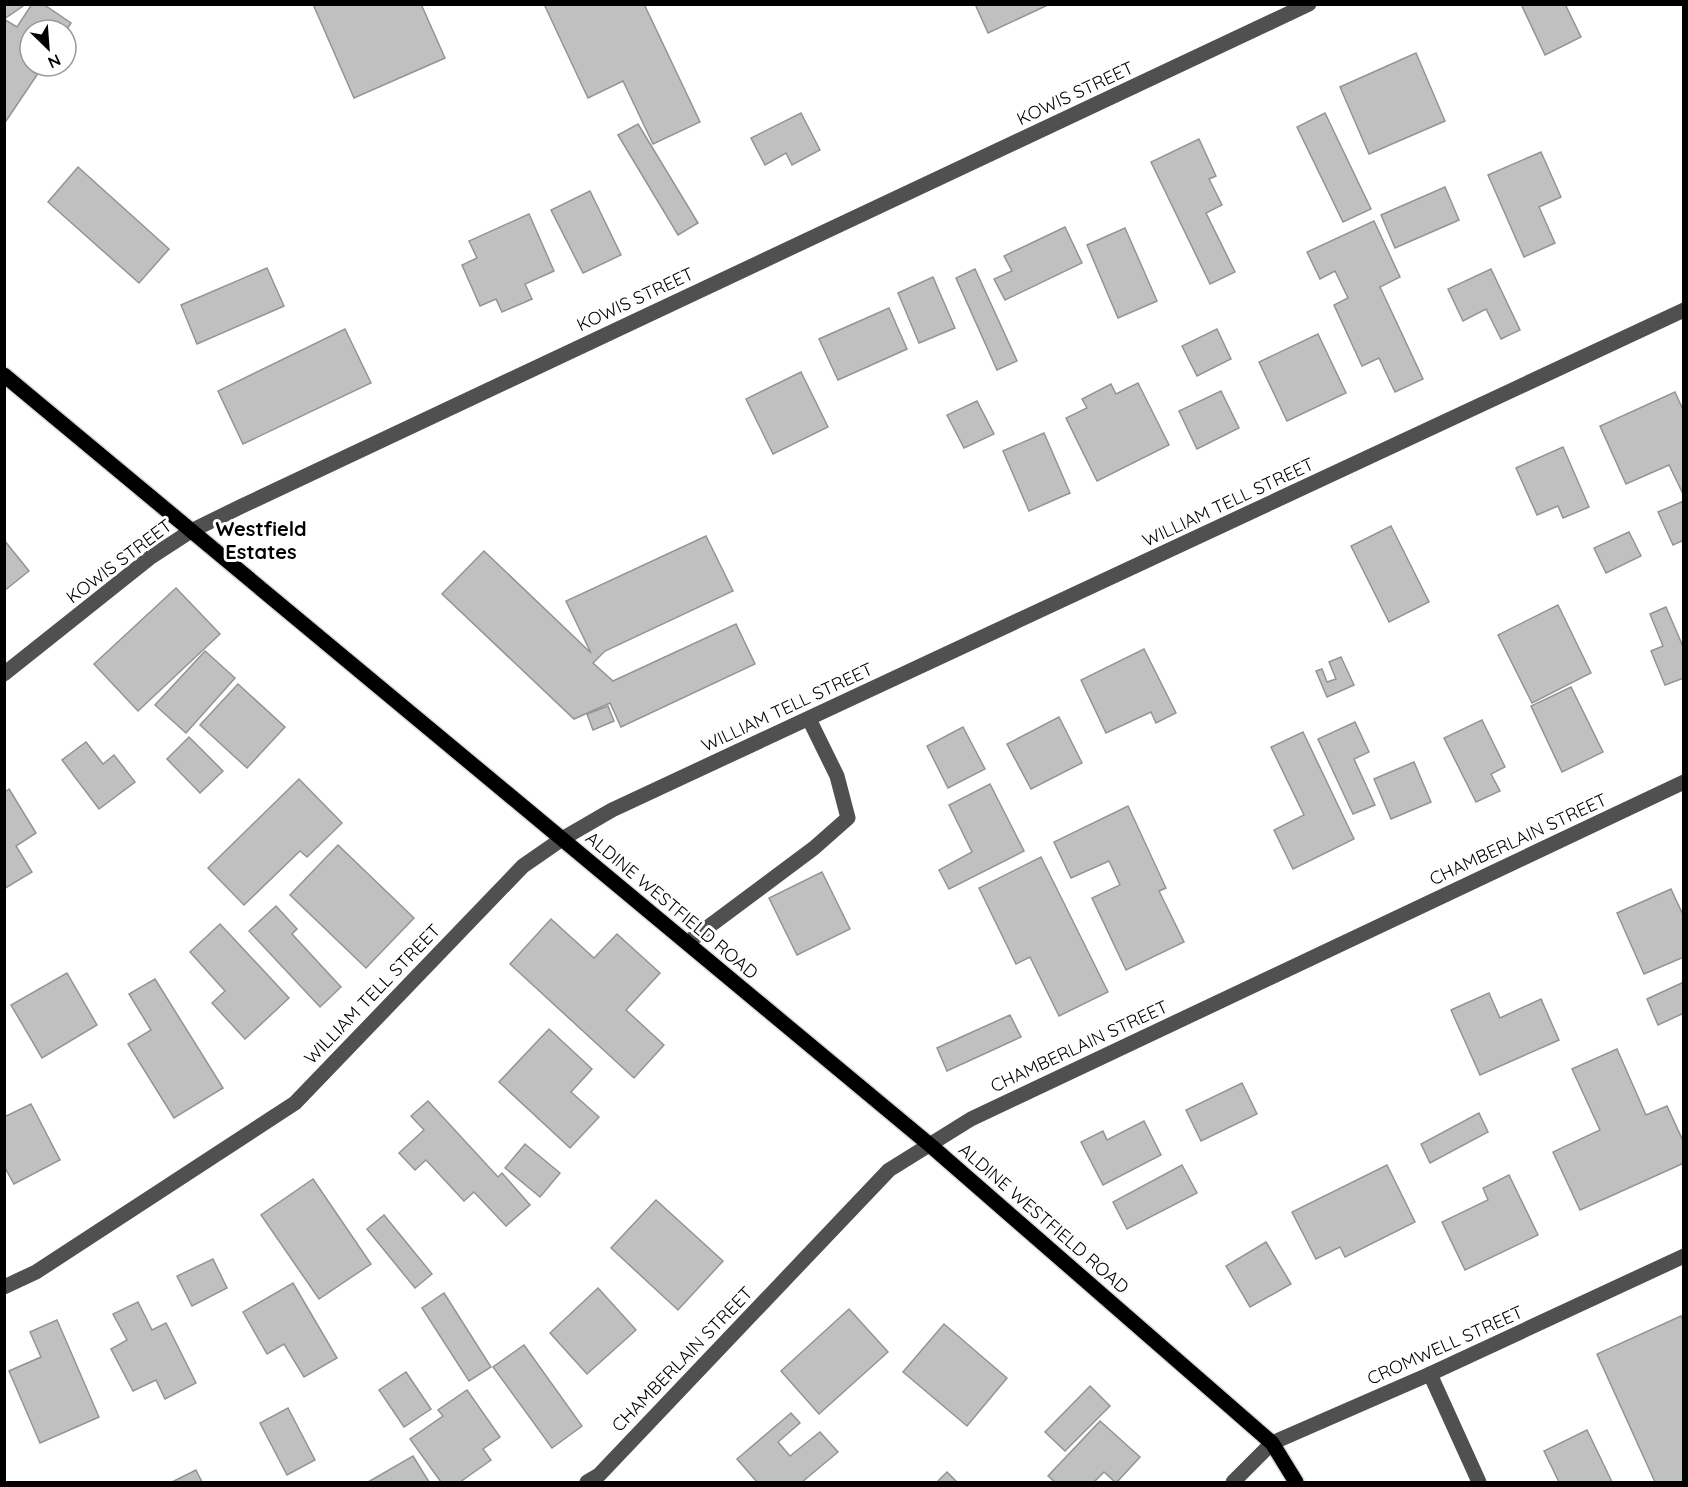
<svg xmlns="http://www.w3.org/2000/svg" width="1688" height="1487" viewBox="0 0 1688 1487" font-family="Quicksand,sans-serif">
<style>
.building{fill:#c0c0c0;stroke:#949494;stroke-width:1.5}
.lines{fill:none;stroke-linecap:round;stroke-linejoin:round}
.major-casing{stroke:#dbdbdb;stroke-width:18}
.minor{stroke:#505050;stroke-width:15}
.major{stroke:#000;stroke-width:15}
.labels{text-anchor:middle;dominant-baseline:central;stroke-width:6;stroke-linejoin:round;paint-order:stroke}
.street-label{font-size:18px;fill:#000;stroke:#fff}
.neighbourhood-label{font-size:20px;font-weight:bold;fill:#000;stroke:#fff}
</style>
<rect width="100%" height="100%" fill="#fff"/>
<g class="building">
<polygon points="4,4 26,4 4,19"/>
<polygon points="32,4 43,4 71,23 66,31 30,30 30,66 43,66 4,124 4,19 17,27"/>
<polygon points="313,4 421,4 445,58 354,98"/>
<polygon points="544,4 644,4 700,122 653,144 623,81 588,98"/>
<polygon points="975,4 1050,4 988,33"/>
<polygon points="1521,4 1565,4 1581,37 1545,55"/>
<polygon points="1416,53 1445,121 1369,154 1340,87"/>
<polygon points="801,113 820,150 792,165 786,153 765,165 751,138"/>
<polygon points="1325,113 1371,209 1343,222 1297,127"/>
<polygon points="638,124 698,223 678,235 618,135"/>
<polygon points="1199,139 1216,176 1209,179 1222,205 1206,213 1235,272 1210,284 1151,162"/>
<polygon points="1541,152 1561,197 1539,207 1555,243 1524,257 1488,175"/>
<polygon points="78,167 169,249 139,283 48,202"/>
<polygon points="1445,187 1459,220 1395,248 1381,215"/>
<polygon points="590,191 621,255 583,273 551,210"/>
<polygon points="529,214 554,271 525,284 532,299 502,312 496,299 480,306 462,265 477,258 469,241"/>
<polygon points="1374,221 1400,277 1380,287 1423,379 1395,392 1379,358 1362,366 1334,305 1348,298 1335,271 1320,279 1307,252"/>
<polygon points="1065,227 1082,263 1005,300 994,279 1012,271 1004,256"/>
<polygon points="1125,228 1157,301 1118,318 1087,245"/>
<polygon points="267,268 284,306 197,344 181,305"/>
<polygon points="975,269 1017,361 997,370 956,278"/>
<polygon points="1491,269 1520,330 1501,339 1486,309 1463,321 1448,289"/>
<polygon points="933,277 955,328 919,343 898,293"/>
<polygon points="889,308 907,349 838,380 819,339"/>
<polygon points="345,329 371,383 243,444 218,391"/>
<polygon points="1217,329 1231,359 1197,376 1182,346"/>
<polygon points="1318,334 1346,393 1287,421 1259,362"/>
<polygon points="801,372 828,427 773,454 746,399"/>
<polygon points="1138,383 1169,445 1097,481 1066,418 1087,408 1082,399 1111,384 1116,394"/>
<polygon points="1221,391 1239,428 1197,449 1179,411"/>
<polygon points="1675,392 1684,412 1684,496 1669,465 1626,484 1600,426"/>
<polygon points="977,401 994,434 964,448 947,415"/>
<polygon points="1044,433 1070,493 1029,511 1003,451"/>
<polygon points="1563,447 1589,507 1563,518 1558,506 1537,515 1516,468"/>
<polygon points="1684,501 1684,540 1673,545 1658,512"/>
<polygon points="1391,526 1429,602 1389,622 1351,546"/>
<polygon points="1629,532 1641,556 1606,573 1594,548"/>
<polygon points="706,536 733,591 605,651 593,663 613,681 736,624 755,664 621,727 610,703 574,719 442,594 484,551 591,653 566,601"/>
<polygon points="4,540 29,571 4,591"/>
<polygon points="176,588 220,634 138,711 94,664"/>
<polygon points="1558,605 1591,673 1532,703 1498,635"/>
<polygon points="1666,607 1684,649 1684,678 1665,685 1651,651 1663,646 1650,614"/>
<polygon points="1144,649 1176,713 1156,723 1151,712 1106,733 1081,680"/>
<polygon points="205,651 235,678 186,733 155,705"/>
<polygon points="1341,657 1354,685 1327,697 1316,671 1322,669 1327,682 1336,679 1329,662"/>
<polygon points="238,684 285,727 247,768 200,725"/>
<polygon points="1571,687 1603,752 1562,772 1531,706"/>
<polygon points="608,706 614,721 593,730 587,714"/>
<polygon points="1059,717 1082,763 1031,789 1007,744"/>
<polygon points="1482,720 1505,767 1491,774 1500,791 1476,802 1444,738"/>
<polygon points="1355,722 1369,752 1354,759 1375,805 1353,814 1318,739"/>
<polygon points="963,727 985,769 948,788 927,746"/>
<polygon points="1303,732 1354,839 1293,869 1274,830 1304,815 1271,747"/>
<polygon points="189,737 223,771 200,793 167,759"/>
<polygon points="86,742 103,764 114,755 135,782 99,809 62,760"/>
<polygon points="1414,762 1431,802 1391,819 1374,779"/>
<polygon points="299,779 342,823 307,857 300,851 244,905 208,868"/>
<polygon points="990,784 1024,851 949,889 939,870 972,852 949,805"/>
<polygon points="9,789 36,833 16,846 32,872 4,889 4,793"/>
<polygon points="1128,806 1166,888 1159,891 1184,942 1126,970 1092,898 1120,885 1109,861 1071,878 1054,842"/>
<polygon points="338,845 414,918 366,968 290,895"/>
<polygon points="1041,857 1108,992 1059,1016 1030,957 1016,964 979,888"/>
<polygon points="822,872 850,929 797,955 769,898"/>
<polygon points="1671,889 1684,917 1684,957 1644,974 1617,913"/>
<polygon points="276,906 297,929 292,934 341,987 320,1007 249,931"/>
<polygon points="551,919 594,958 617,934 660,973 626,1010 664,1045 634,1078 510,964"/>
<polygon points="220,924 289,998 245,1039 212,1003 225,991 190,952"/>
<polygon points="67,973 97,1025 42,1058 11,1005"/>
<polygon points="155,979 223,1088 174,1118 128,1044 151,1030 129,994"/>
<polygon points="1684,982 1684,1013 1658,1025 1647,999"/>
<polygon points="1489,993 1500,1018 1541,999 1559,1040 1480,1075 1451,1010"/>
<polygon points="1010,1015 1021,1037 947,1071 937,1048"/>
<polygon points="549,1029 592,1069 571,1092 599,1117 570,1148 499,1082"/>
<polygon points="1617,1049 1646,1115 1667,1106 1684,1143 1684,1163 1580,1210 1553,1152 1600,1130 1572,1069"/>
<polygon points="1242,1083 1257,1114 1201,1141 1186,1110"/>
<polygon points="428,1101 498,1177 502,1173 530,1205 506,1226 474,1192 464,1201 426,1160 415,1170 399,1153 424,1130 411,1116"/>
<polygon points="31,1104 60,1160 14,1184 4,1166 4,1117"/>
<polygon points="1479,1113 1488,1132 1430,1163 1421,1144"/>
<polygon points="1144,1121 1161,1155 1103,1185 1081,1142 1103,1131 1107,1140"/>
<polygon points="525,1144 560,1173 540,1197 505,1168"/>
<polygon points="1182,1165 1197,1193 1127,1229 1113,1202"/>
<polygon points="1387,1165 1415,1222 1345,1257 1340,1247 1316,1259 1292,1212"/>
<polygon points="1509,1175 1538,1235 1465,1270 1442,1222 1488,1200 1483,1188"/>
<polygon points="313,1179 371,1264 319,1299 261,1215"/>
<polygon points="656,1200 723,1261 678,1310 611,1248"/>
<polygon points="384,1215 432,1274 415,1288 367,1229"/>
<polygon points="1266,1242 1291,1284 1250,1307 1226,1266"/>
<polygon points="213,1259 227,1288 192,1306 177,1276"/>
<polygon points="293,1283 337,1358 304,1377 284,1344 267,1354 243,1312"/>
<polygon points="598,1288 636,1330 587,1374 550,1333"/>
<polygon points="444,1293 491,1367 469,1381 422,1308"/>
<polygon points="138,1302 152,1330 166,1323 196,1383 165,1399 156,1380 133,1391 111,1349 127,1340 113,1314"/>
<polygon points="849,1309 888,1352 819,1414 781,1371"/>
<polygon points="1681,1316 1684,1321 1684,1482 1655,1482 1597,1354"/>
<polygon points="57,1320 99,1417 40,1443 9,1371 41,1357 30,1332"/>
<polygon points="944,1324 1007,1378 967,1426 903,1372"/>
<polygon points="524,1345 582,1426 552,1448 493,1367"/>
<polygon points="406,1372 431,1409 404,1427 379,1390"/>
<polygon points="1090,1386 1110,1406 1065,1451 1045,1432"/>
<polygon points="467,1390 500,1437 483,1449 491,1460 460,1482 441,1482 410,1439 443,1416 438,1410"/>
<polygon points="288,1408 315,1460 287,1475 260,1423"/>
<polygon points="791,1413 800,1423 778,1442 790,1456 820,1432 838,1452 802,1482 757,1482 737,1459"/>
<polygon points="1100,1421 1140,1457 1117,1482 1115,1482 1104,1472 1094,1482 1055,1482 1048,1476"/>
<polygon points="1587,1430 1612,1482 1559,1482 1544,1451"/>
<polygon points="413,1456 429,1482 368,1482"/>
<polygon points="196,1470 202,1482 172,1482"/>
<polygon points="947,1472 957,1482 937,1482"/>
</g>
<g class="lines">
<defs>
<polyline id="major" points="4,375 930,1145 1272,1443 1296,1482"/>
</defs>
<use href="#major" class="major-casing"/>
<g class="minor">
<polyline points="4,674 151,557 191,531 242,506 1309,4"/>
<polyline points="688,942 814,848 848,818 837,776 809,719"/>
<polyline points="4,1287 36,1272 295,1103 523,866 562,839 612,810 1684,310"/>
<polyline points="1430,1374 1479,1482"/>
<polyline points="587,1482 599,1475 889,1170 971,1119 1684,782"/>
<polyline points="1233,1482 1272,1443 1430,1374 1684,1256"/>
</g>
<use href="#major" class="major"/>
</g>
<g class="labels">
<g class="street-label">
<text transform="translate(1075 93) rotate(-25)">KOWIS STREET</text>
<text transform="translate(635 299) rotate(-25)">KOWIS STREET</text>
<text transform="translate(1228 502) rotate(-25)">WILLIAM TELL STREET</text>
<text transform="translate(119 561) rotate(-37)">KOWIS STREET</text>
<text transform="translate(787 707) rotate(-25)">WILLIAM TELL STREET</text>
<text transform="translate(1518 839) rotate(-25)">CHAMBERLAIN STREET</text>
<text transform="translate(672 905) rotate(40)">ALDINE WESTFIELD ROAD</text>
<text transform="translate(372 994) rotate(-46)">WILLIAM TELL STREET</text>
<text transform="translate(1079 1046) rotate(-25)">CHAMBERLAIN STREET</text>
<text transform="translate(1044 1218) rotate(41)">ALDINE WESTFIELD ROAD</text>
<text transform="translate(1445 1345) rotate(-24)">CROMWELL STREET</text>
<text transform="translate(682 1359) rotate(-46)">CHAMBERLAIN STREET</text>
</g>
<g class="neighbourhood-label">
<text x="261" y="528">Westfield<tspan x="261" dy="23">Estates</tspan></text>
</g>
</g>
<rect width="1688" height="1487" fill="none" stroke="#000000" stroke-width="12"/>
<g transform="translate(48 48) rotate(155)"><circle r="28" fill="#ffffff" stroke="#999999" stroke-width="1.5"/>
<path d="M0-4.5L10 22L0 15L-10 22Z" fill="#000000"/>
<text y="-9" font-size="16" font-weight="bold" text-anchor="middle" fill="#000000">N</text>
</g>
</svg>
